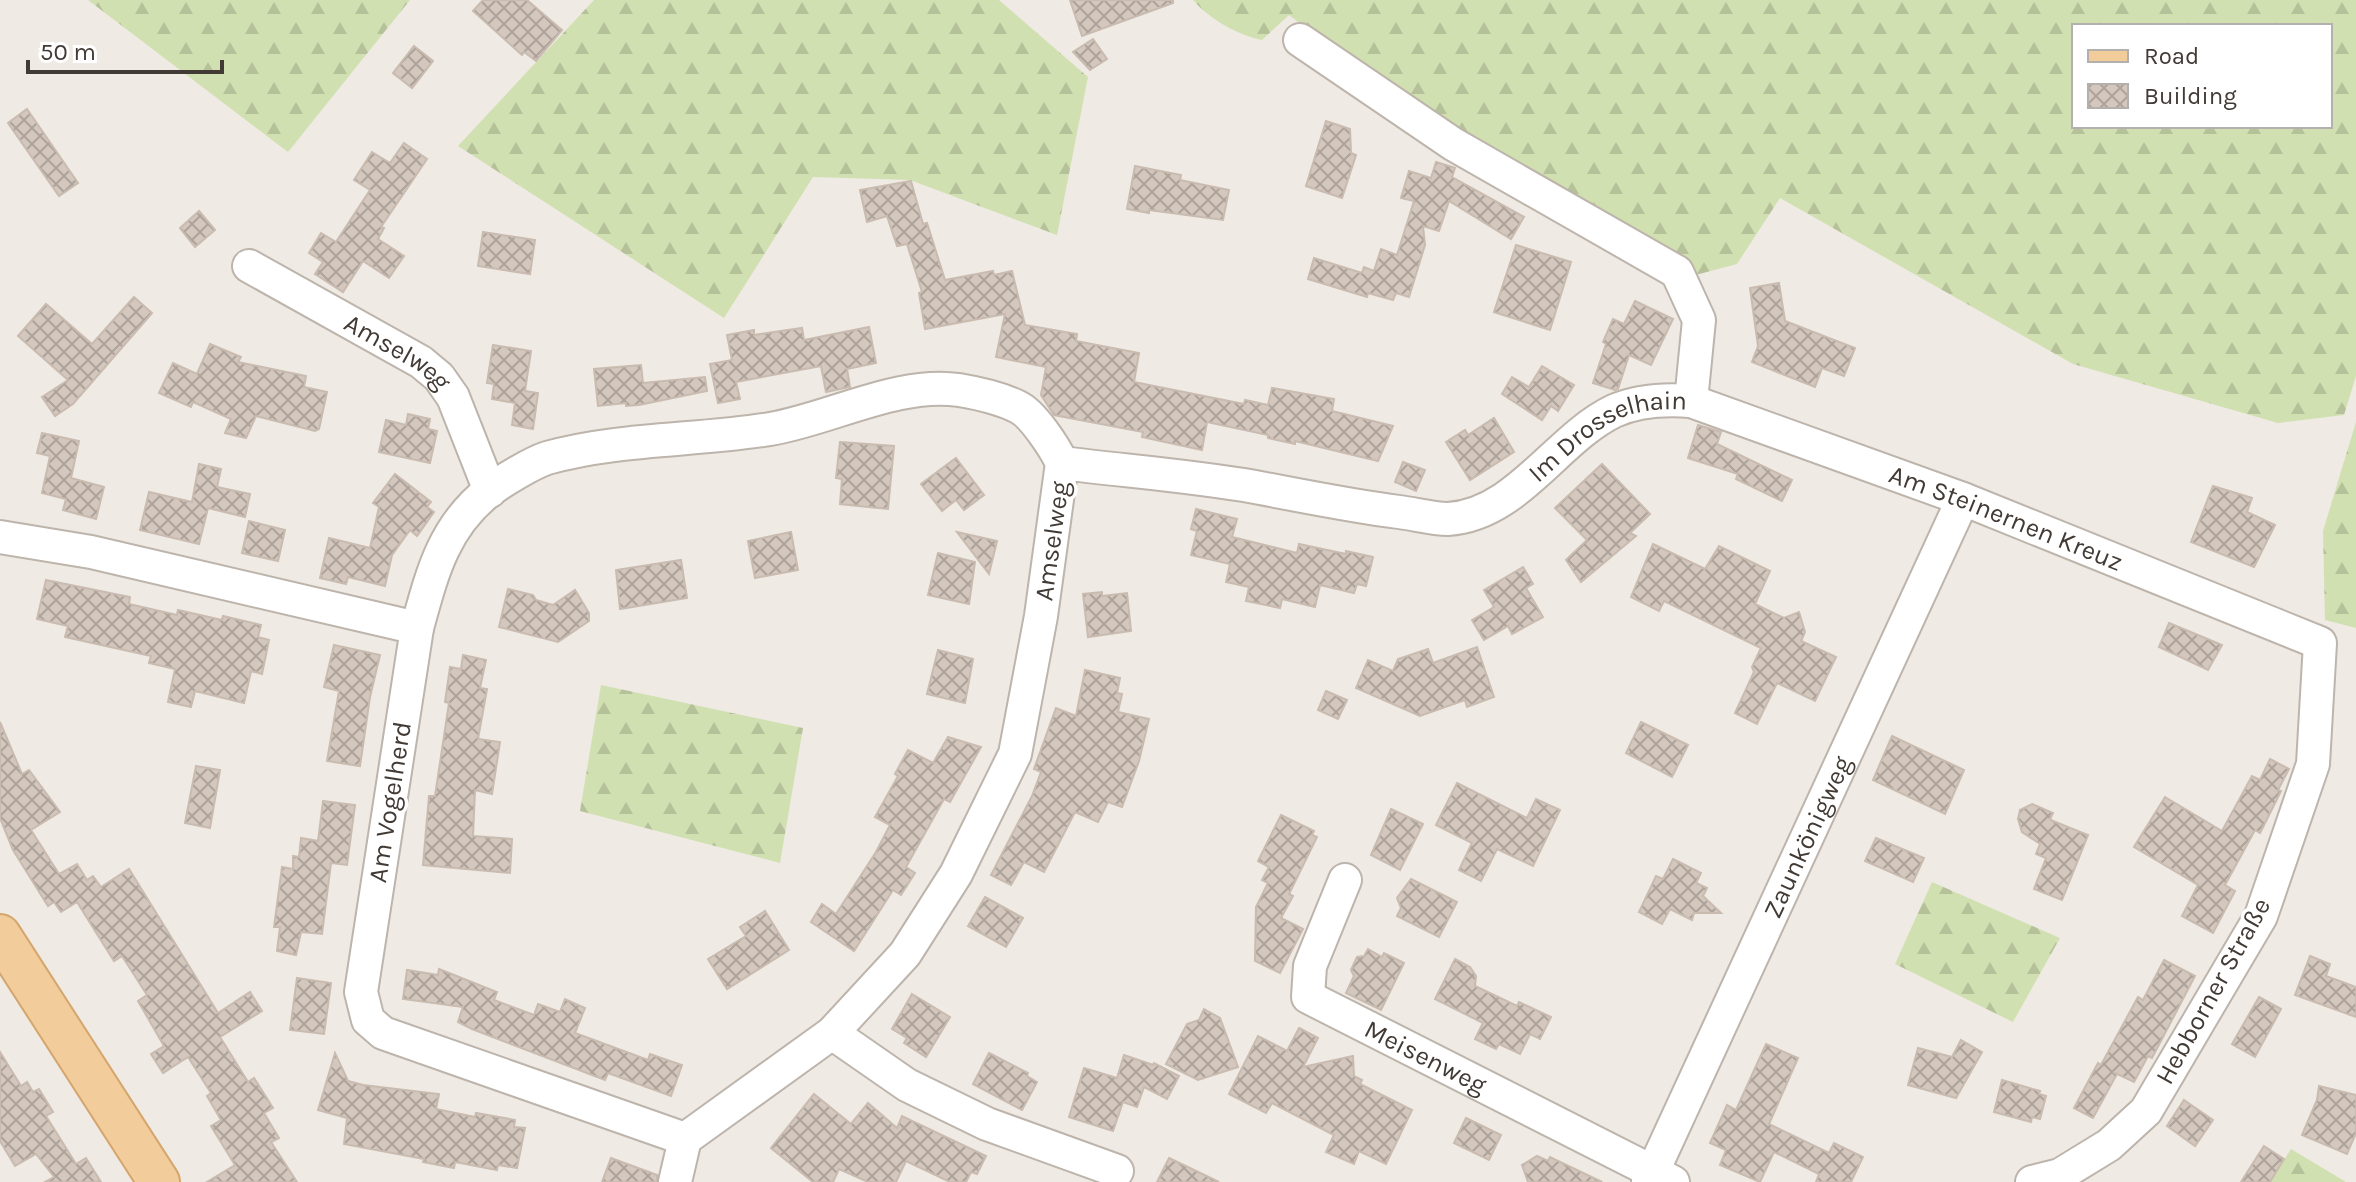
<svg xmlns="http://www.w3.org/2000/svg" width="2356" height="1182" viewBox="0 0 2356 1182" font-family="Karla,sans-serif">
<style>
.forest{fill:url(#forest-firs);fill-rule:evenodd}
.building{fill:url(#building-cross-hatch);stroke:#c9bbaf;stroke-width:2}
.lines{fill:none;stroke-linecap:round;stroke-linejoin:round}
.minor-casing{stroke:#bdb4ab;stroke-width:36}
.major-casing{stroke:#d4a66d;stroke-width:44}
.minor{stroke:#fff;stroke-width:32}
.major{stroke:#f2cc9b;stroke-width:40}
.labels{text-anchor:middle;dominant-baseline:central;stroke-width:7;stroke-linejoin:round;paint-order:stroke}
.street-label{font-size:26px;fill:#413a35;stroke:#fff}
</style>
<defs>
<pattern id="forest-firs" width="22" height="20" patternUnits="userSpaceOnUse" patternTransform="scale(2)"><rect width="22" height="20" fill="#d1e0b1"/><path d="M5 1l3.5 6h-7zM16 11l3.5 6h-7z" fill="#b5c199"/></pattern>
<pattern id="building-cross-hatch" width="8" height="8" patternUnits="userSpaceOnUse" patternTransform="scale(2)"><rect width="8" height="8" fill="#d3c7be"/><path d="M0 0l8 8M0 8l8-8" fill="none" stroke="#ada39b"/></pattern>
</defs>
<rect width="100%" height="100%" fill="#efeae4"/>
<g class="forest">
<polygon points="88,0 410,0 288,152"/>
<polygon points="594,0 999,0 1088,77 1057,235 910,180 813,177 724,318 458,146"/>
<path d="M1193 0H2356V376L2344 415 2278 423 2073 364 1780 198 1737 264 1688 277 1383 87 1289 15 1262 40C1239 36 1208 18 1193 0ZM2074 26H2330V126H2074Z"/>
<polygon points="2356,422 2356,628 2325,620 2323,531"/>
<polygon points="601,685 803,728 780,863 580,811"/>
<polygon points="1932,882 2060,938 2013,1022 1895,964"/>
<polygon points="2291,1149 2346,1182 2270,1182"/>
</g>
<g class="building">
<polygon points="483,0 527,0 562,30 536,61 524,52 522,55 473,11"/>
<polygon points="1070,0 1173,0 1173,3 1082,36"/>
<polygon points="1093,39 1107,59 1090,70 1073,52"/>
<polygon points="414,46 433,61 412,88 393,73"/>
<polygon points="27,109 78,183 59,196 8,123"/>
<polygon points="1326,121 1350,129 1351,153 1356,155 1342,198 1306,186"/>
<polygon points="404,143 427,159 381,227 384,228 378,239 404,256 389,278 363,261 343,292 315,274 323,262 309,253 321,233 336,242 370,190 354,180 372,152 390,163"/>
<polygon points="1436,162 1455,168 1452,177 1524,217 1511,239 1449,201 1439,231 1423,226 1425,245 1409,297 1396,293 1393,300 1368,293 1367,297 1308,279 1314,258 1362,273 1364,267 1374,271 1381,249 1397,255 1414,201 1401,198 1409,171 1431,178"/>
<polygon points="1135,166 1181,175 1180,180 1229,190 1223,220 1149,210 1149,213 1127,209"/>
<polygon points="911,181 923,224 927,223 945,280 993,271 994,275 1012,271 1025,325 1077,334 1076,341 1139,353 1134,382 1244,404 1245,400 1268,405 1272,388 1334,399 1332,411 1393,426 1378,461 1295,441 1295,444 1268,438 1268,435 1207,422 1202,450 1142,437 1143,432 1054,415 1041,395 1046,367 996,357 1005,314 925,329 919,293 922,292 907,244 897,246 887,216 867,222 860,190"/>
<polygon points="199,211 215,230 195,247 180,228"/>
<polygon points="483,232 535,240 530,274 478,266"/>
<polygon points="1516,245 1571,262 1550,330 1494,312"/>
<polygon points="1779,283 1785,321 1855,348 1844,376 1822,368 1815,387 1752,362 1758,346 1750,288"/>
<polygon points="134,297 152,313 73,404 55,416 42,397 68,380 18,336 46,304 92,344"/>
<polygon points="1635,301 1673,319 1651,365 1629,355 1618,389 1615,390 1593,383 1606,344 1603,342 1613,319 1624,324"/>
<polygon points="869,327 876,363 847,369 850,387 826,392 821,366 736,382 740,399 718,403 710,364 732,360 727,335 754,330 754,335 802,328 804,340"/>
<polygon points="210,344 241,357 238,362 306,376 304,387 327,392 319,429 315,431 256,416 246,438 225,433 231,419 193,402 191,407 159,393 173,363 197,374"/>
<polygon points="493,345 531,351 525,391 538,393 533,429 512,425 515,403 492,399 494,384 487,383"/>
<polygon points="641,365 643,383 705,377 707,391 639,405 626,406 626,403 598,406 594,369"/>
<polygon points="1542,366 1574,385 1558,411 1551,406 1542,420 1502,394 1512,377 1529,387"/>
<polygon points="408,414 430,419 428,429 437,431 430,463 379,452 386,420 406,425"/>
<polygon points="1494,418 1514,452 1470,480 1446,442 1465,430 1468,435"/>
<polygon points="1698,425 1721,432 1717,444 1792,480 1782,501 1736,479 1738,474 1688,458"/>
<polygon points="42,433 79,441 71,478 104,487 96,519 63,510 66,499 42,493 50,456 37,453"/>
<polygon points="840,442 894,446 888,509 840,504 842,479 836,478"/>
<polygon points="956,458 984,495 964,510 956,500 942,511 921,484"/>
<polygon points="1403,462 1425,470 1416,491 1395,482"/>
<polygon points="199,464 221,469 217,487 250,494 245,517 208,508 199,544 140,530 149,492 192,502"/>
<polygon points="1602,464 1650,514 1630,533 1636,536 1581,582 1566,560 1587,540 1555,508"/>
<polygon points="395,474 431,502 427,507 434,512 417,536 410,530 392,555 385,586 348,577 346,584 320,578 329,538 370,548 379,507 373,503"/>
<polygon points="2213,486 2252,498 2247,512 2275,525 2254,567 2191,542"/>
<polygon points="1196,509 1237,519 1232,537 1297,553 1299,544 1346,554 1346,551 1373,557 1366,586 1357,584 1354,593 1320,585 1315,607 1282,599 1280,608 1246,601 1249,587 1226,582 1230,564 1191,555 1197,531 1191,529"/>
<polygon points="249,521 285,530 278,561 242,553"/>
<polygon points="791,532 798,570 755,578 748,541"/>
<polygon points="957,532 997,541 989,574"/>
<polygon points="1653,544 1705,569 1719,546 1770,571 1755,604 1784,618 1799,612 1805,632 1801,641 1836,657 1815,701 1777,683 1757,724 1735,713 1754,672 1752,667 1761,648 1664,601 1659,611 1631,597"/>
<polygon points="938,553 975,562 969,604 928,595"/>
<polygon points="681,560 687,598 620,609 616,570"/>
<polygon points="1523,567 1533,584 1526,588 1543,617 1512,634 1508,626 1484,640 1472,620 1494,607 1484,590"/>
<polygon points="46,580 130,597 129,604 177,615 178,610 222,620 223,616 261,625 258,637 269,640 262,674 251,671 244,703 195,691 191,707 168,702 175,669 149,663 151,656 65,637 68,626 37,619"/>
<polygon points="508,589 533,595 536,600 553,605 575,590 589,613 589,621 558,642 499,627"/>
<polygon points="1102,592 1102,596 1127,593 1131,631 1088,637 1083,594"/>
<polygon points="2169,623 2222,645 2208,670 2159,647"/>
<polygon points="334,645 380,655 370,697 360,766 327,761 339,691 324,687"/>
<polygon points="1477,647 1494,697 1467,707 1465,700 1420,716 1356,688 1368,660 1393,671 1398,659 1428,649 1433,663"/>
<polygon points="938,650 973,659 965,703 927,694"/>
<polygon points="463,655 486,660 480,688 487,689 478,739 500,742 492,794 475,790 473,836 512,839 510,873 423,865 429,796 435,796 449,703 445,702 450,667 461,669"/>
<polygon points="1085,670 1120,678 1117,693 1122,694 1118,712 1149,719 1139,761 1122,807 1108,802 1098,822 1075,812 1044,872 1024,862 1011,885 991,875 1032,796 1041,772 1034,769 1056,708 1076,716"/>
<polygon points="1326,691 1347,700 1338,719 1318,710"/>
<polygon points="0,722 22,774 29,770 60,812 31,830 59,874 77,864 87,880 93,876 101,887 129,869 218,1013 250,992 262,1011 220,1037 248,1082 254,1078 273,1108 264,1113 279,1138 271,1142 297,1182 207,1182 235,1165 211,1126 221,1120 207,1096 211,1093 188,1057 163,1073 151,1054 164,1046 138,1001 147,995 122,956 114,961 77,902 61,912 54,902 48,906 13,850 0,818"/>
<polygon points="1641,722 1688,745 1672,777 1626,753"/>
<polygon points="1892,736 1964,770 1945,814 1873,780"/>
<polygon points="948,737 981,747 950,802 944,799 906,867 915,873 901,895 893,890 854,951 811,922 822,904 836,914 876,852 890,825 875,817 898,776 895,774 908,750 933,763"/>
<polygon points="2270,759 2289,769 2278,790 2281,791 2260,833 2255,830 2225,885 2235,891 2213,933 2182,916 2198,885 2134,847 2165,797 2222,831 2252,776 2260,780"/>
<polygon points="196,766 220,770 210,828 185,823"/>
<polygon points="1457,783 1527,818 1536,799 1560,810 1533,866 1497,849 1481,881 1459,870 1472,843 1436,825"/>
<polygon points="323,801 355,805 347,865 331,863 322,934 301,932 296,955 277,951 280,927 274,927 282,867 293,869 293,856 299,857 301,838 318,841"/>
<polygon points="2032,804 2053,813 2050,819 2053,821 2088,835 2062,900 2034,889 2046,858 2036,854 2040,844 2022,832 2018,819 2020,810"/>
<polygon points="1391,809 1423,824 1400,870 1371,855"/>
<polygon points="1281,815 1314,831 1312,835 1317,837 1289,894 1293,896 1281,918 1303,929 1280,973 1255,961 1256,907 1268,883 1262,880 1269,867 1258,861"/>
<polygon points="1876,838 1924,858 1913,882 1865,861"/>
<polygon points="1673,859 1701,873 1696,883 1707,888 1703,896 1721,913 1694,913 1692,920 1670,909 1662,924 1639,912 1656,876 1663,879"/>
<polygon points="1411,879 1457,902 1439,937 1397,916 1401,908 1397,898"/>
<polygon points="985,897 1023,918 1006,947 968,926"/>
<polygon points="765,911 789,950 727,989 708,959 746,936 740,927"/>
<polygon points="1368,949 1382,957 1384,953 1404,963 1381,1010 1346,993 1354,976 1351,970 1357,957 1364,956"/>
<polygon points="2310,956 2330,964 2326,976 2356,987 2356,1017 2295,995"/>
<polygon points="1455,959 1470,967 1476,976 1475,986 1517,1006 1519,1002 1551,1017 1540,1039 1530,1034 1520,1054 1499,1044 1496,1049 1475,1039 1483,1023 1435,999"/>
<polygon points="2164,960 2195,976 2152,1058 2148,1056 2134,1082 2113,1072 2117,1074 2093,1118 2074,1108 2098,1063 2101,1065 2138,997 2143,1000"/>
<polygon points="439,969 497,992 494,1000 534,1015 538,1004 560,1012 565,999 585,1008 575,1033 648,1060 650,1054 682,1065 671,1096 608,1073 605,1080 472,1029 458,1022 463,1007 403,999 407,970 438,975"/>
<polygon points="297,978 331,983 324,1034 290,1030"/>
<polygon points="912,994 950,1017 926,1057 904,1043 907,1038 892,1029"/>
<polygon points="2259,997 2281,1009 2255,1057 2232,1044"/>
<polygon points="1204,1009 1220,1018 1238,1067 1198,1080 1166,1064 1187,1024 1199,1020"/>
<polygon points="1299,1028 1318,1038 1303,1067 1353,1056 1354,1076 1362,1080 1360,1084 1412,1110 1386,1164 1359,1151 1354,1164 1326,1152 1334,1135 1272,1103 1266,1113 1229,1094 1258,1036 1287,1051"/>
<polygon points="1961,1040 1982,1052 1956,1098 1908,1085 1918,1048 1952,1057"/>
<polygon points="1766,1044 1798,1058 1769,1124 1829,1153 1834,1143 1863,1157 1851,1182 1816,1182 1819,1174 1774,1152 1760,1182 1720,1165 1726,1150 1710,1143 1727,1105 1736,1110"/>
<polygon points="0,1052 21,1086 27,1082 33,1092 39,1089 53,1112 46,1116 76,1164 86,1158 101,1182 45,1182 54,1177 36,1154 15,1166 0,1141"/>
<polygon points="335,1053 348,1081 363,1085 439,1094 436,1109 475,1117 476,1113 515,1120 514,1127 525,1128 517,1168 498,1165 497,1170 455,1162 454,1168 423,1162 424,1159 344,1144 347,1118 318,1110"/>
<polygon points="989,1053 1028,1073 1027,1076 1037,1082 1022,1110 973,1084"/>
<polygon points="1124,1055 1153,1065 1154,1063 1179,1076 1167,1099 1144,1087 1137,1107 1123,1102 1113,1131 1069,1117 1084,1068 1117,1078"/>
<polygon points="2002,1080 2040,1091 2039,1094 2046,1096 2040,1119 2032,1117 2031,1122 1994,1112"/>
<polygon points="2319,1086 2356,1095 2356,1133 2347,1154 2302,1135 2317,1100"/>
<polygon points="814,1094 851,1124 868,1103 897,1128 902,1116 986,1156 977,1174 971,1172 966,1182 950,1182 906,1161 896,1182 868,1182 839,1169 833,1182 813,1182 771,1148"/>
<polygon points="2184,1100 2213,1120 2195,1146 2167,1126"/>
<polygon points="1466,1118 1501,1135 1489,1160 1454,1143"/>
<polygon points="2264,1146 2284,1159 2270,1182 2241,1182"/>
<polygon points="1537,1156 1548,1161 1550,1157 1602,1182 1528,1182 1522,1165"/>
<polygon points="611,1158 657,1175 657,1182 602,1182"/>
<polygon points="1169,1158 1219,1182 1157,1182"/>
</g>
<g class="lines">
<defs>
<g id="minor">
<polyline points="1300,40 1453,144 1677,272 1699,320 1691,401"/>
<path id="s1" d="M249 266 421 362 439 377 453 397 490 491"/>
<path id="s2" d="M1062 463C1126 471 1192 476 1255 487 1303 496 1351 506 1399 512 1415 514 1432 519 1448 519 1517 515 1556 439 1614 411 1639 400 1665 399 1691 401L1963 499 2320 643 2313 764 2261 916 2146 1111 2109 1145 2060 1175 2032 1182"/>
<polyline points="0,537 91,552 417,628 361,992 368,1020 383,1033 685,1139 675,1182"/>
<path d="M417 628C432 574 443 527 489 491 502 481 532 463 547 458 619 438 696 441 770 429 830 419 898 381 959 390 977 393 1002 399 1018 407 1033 414 1055 448 1062 463L1041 616 1015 754 956 874 905 954 832 1033 685 1139"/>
<path id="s3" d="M1345 880 1310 966 1308 997 1673 1182"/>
<polyline points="832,1033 907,1085 987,1124 1117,1171"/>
<path id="s4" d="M1648 1182 1963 499"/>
</g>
<polyline id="major" points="0,935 159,1182"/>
</defs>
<use href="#minor" class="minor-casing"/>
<use href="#major" class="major-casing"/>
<use href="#minor" class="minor"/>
<use href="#major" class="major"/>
</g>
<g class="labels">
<g class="street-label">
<text stroke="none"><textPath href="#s1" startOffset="172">Amselweg</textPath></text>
<text stroke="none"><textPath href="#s2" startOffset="576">Im Drosselhain</textPath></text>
<text stroke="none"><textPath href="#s2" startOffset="1006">Am Steinernen Kreuz</textPath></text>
<text transform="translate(1052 541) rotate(-82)">Amselweg</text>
<text transform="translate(390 802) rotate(-81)">Am Vogelherd</text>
<text stroke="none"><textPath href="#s4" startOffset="380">Zaunkönigweg</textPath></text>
<text transform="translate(2213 991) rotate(-61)">Hebborner Straße</text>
<text stroke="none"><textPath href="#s3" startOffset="256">Meisenweg</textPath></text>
</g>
</g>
<rect x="2072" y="24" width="260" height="104" fill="#ffffff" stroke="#b3b0ae" stroke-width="2"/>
<rect x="2088" y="50" width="40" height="12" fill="#f2cc9b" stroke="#b3b0ae" stroke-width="2"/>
<text x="2144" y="64" font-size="24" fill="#413a35">Road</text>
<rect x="2088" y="84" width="40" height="24" fill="url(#building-cross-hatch)" stroke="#b3b0ae" stroke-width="2"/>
<text x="2144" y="104" font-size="24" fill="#413a35">Building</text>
<path d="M28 60v12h194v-12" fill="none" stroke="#413a35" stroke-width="4"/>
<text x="40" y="60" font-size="24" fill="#413a35" stroke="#ffffff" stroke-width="6" paint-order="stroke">50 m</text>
</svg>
